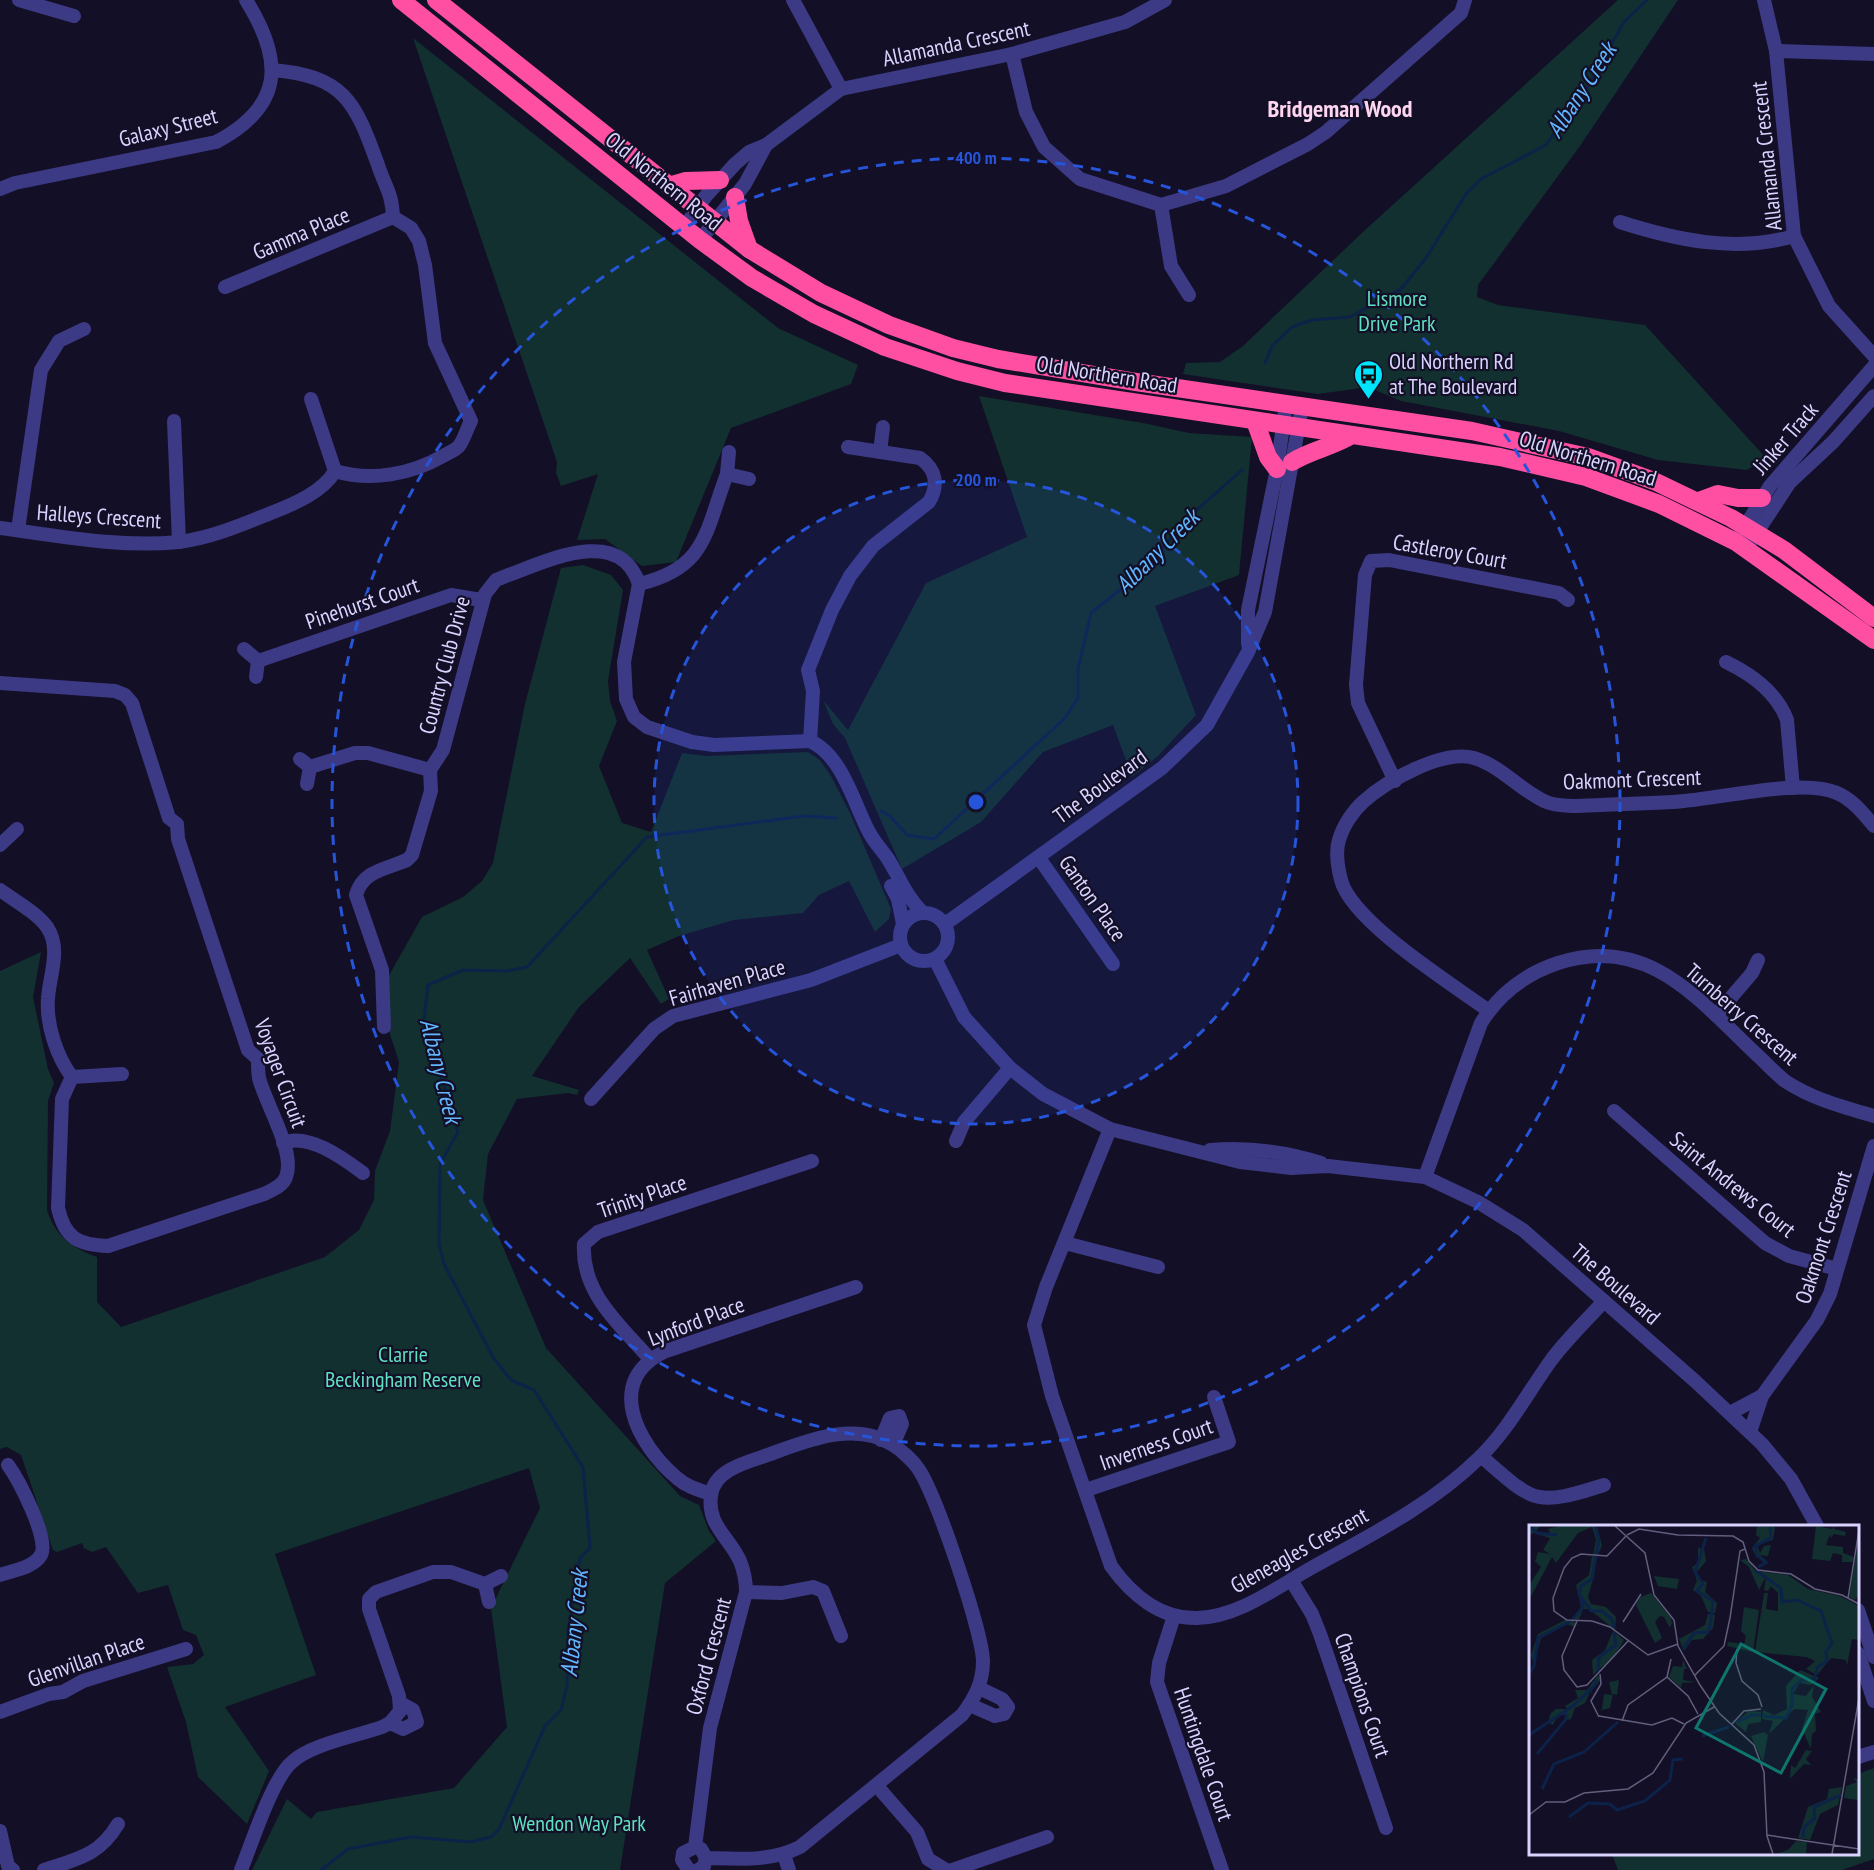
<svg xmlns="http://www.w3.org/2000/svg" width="1874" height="1870" viewBox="0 0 1874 1870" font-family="'PT Sans Narrow',sans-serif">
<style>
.green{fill:#12302f}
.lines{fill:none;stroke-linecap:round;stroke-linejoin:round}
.stream{stroke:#0c2248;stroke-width:3}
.minor{stroke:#3d3a85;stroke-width:14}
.highway{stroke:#ff4fa3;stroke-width:18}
.ring{fill:none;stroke:#2655da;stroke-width:3;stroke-dasharray:10 8}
.labels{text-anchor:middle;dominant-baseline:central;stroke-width:4.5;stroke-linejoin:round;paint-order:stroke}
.street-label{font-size:22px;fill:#d9d4ff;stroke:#130f26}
.park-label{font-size:22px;fill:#5fe0c0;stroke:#130f26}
.poi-label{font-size:22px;fill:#d9d4ff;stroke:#130f26;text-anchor:start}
.water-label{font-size:24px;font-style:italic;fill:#62b6ff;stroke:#130f26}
.neighbourhood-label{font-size:24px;font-weight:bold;fill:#ffd6f0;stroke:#130f26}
.inset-river{fill:none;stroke:#0c2248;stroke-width:3}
.inset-road{fill:none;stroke:#625e7d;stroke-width:1.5}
.view{fill:#0f766e;fill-opacity:0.15;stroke:#0f766e;stroke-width:3}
.inset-edge{fill:none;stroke:#d9d4ff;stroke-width:3}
.centre{fill:#2655da;stroke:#130f26;stroke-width:3}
.ring-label{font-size:18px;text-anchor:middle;font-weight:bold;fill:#2655da;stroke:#130f26;stroke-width:4.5;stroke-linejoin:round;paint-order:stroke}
</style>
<rect width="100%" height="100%" fill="#130f26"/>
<g class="green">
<polygon points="1618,0 1678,0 1580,146 1478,285 1477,297 1498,305 1645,325 1766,458 1747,470 1658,460 1559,431 1401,401 1368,387 1318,394 1183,374 1186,363 1220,362 1243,346 1364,231"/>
<polygon points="413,38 778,328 858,365 851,384 731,428 676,562 642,566 605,539 577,540 598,474 561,486 556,473 557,462"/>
<polygon points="979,396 1143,423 1189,433 1252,437 1239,575 1155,606 1196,715 1158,756 1132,777 1113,725 1043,752 981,822 902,869 845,738 833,724 823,700 848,730 926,583 1027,537"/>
<path d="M583 565 611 575 623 590 608 681 610 701 617 721 599 766 622 823 651 832 682 753 706 756 808 752 820 760 831 776 850 813 891 909 889 919 875 932 849 881 819 895 803 913 734 920 679 936 647 950 669 999 661 1004 630 958 579 1007 532 1076 579 1090 577 1095 568 1093 517 1099 488 1154 483 1200 546 1348 680 1496 699 1505 709 1531 716 1541 665 1583 620 1870H252L287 1799 311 1819 317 1812 454 1788 507 1727 491 1608 540 1508 529 1468 275 1554 316 1675 225 1707 269 1771 247 1824 198 1777 186 1722 167 1667 193 1664 204 1655 196 1635 183 1630 168 1585 138 1593 106 1547 92 1552 84 1548 82 1543 57 1552 53 1550 21 1455 7 1447 0 1449V971L41 952 33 997 48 1069 54 1083 48 1101 47 1210C55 1236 72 1248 97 1257V1302L121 1327 325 1257 359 1230 374 1200 375 1171 390 1131 399 1062 389 1031 388 977 422 917 463 897 482 881 493 863 525 704 561 568Z"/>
<polygon points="1874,1768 1874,1859 1842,1870 1618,1870 1612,1854 1858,1854 1858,1774"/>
</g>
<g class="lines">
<g class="stream">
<polyline points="1265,363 1272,346 1292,327 1312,320 1350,317 1401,289 1426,258 1466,194 1481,179 1546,145 1590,83 1624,22 1647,0"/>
<polyline points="881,811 890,816 907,835 934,839 1065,718 1078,698 1078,669 1091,613 1141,573 1191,515 1242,470"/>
<polyline points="321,1870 348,1849 411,1837 471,1842 491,1837 499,1829 545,1726 561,1710 567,1686 568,1630 580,1558 590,1548 583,1467 534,1390 511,1380 493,1357 444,1264 439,1244 440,1164 458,1132 424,1020 428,985 463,970 507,971 527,967 647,837 804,816 836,818"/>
</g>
<g class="minor">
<polyline points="19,0 74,16"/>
<polyline points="793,0 841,89"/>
<polyline points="1764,0 1776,51 1794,236 1829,306 1874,356"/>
<polyline points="1776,51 1874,54"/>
<polyline points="1012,54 1026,112 1044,147 1080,179 1161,205 1226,186 1308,144 1326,132 1461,13 1465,0"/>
<path d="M0 189 15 183 216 142C284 106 284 61 246 0"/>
<polyline points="1161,205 1171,266 1189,295"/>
<path d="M1620 222C1676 240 1736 253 1794 236"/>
<polyline points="684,228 705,197 735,164 749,152 766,145 841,89 1012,54 1125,22 1165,0"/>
<polyline points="700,240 745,184 766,145"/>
<polyline points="225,287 393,217"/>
<polyline points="311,399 335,471"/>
<polyline points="174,421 179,542"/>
<polyline points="729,452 727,474 749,479"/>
<polyline points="880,452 883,427"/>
<path d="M0 528C59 536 120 548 179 542 211 538 241 525 271 513 294 504 323 492 335 471 371 482 412 474 443 456 448 453 456 450 459 446 464 440 467 428 471 421L435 343 425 265 419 241 411 228 393 217C392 192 385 187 378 165 355 101 344 76 272 70"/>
<polyline points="18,530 41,370 59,341 84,329"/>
<polyline points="1741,533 1770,486 1874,366"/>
<polyline points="1752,540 1790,482 1833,442 1874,396"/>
<path d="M639 584C707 568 705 532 727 474"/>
<polyline points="1248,644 1248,610 1277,469 1286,404"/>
<polyline points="244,649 258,661 256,677"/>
<polyline points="258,661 451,595 481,600"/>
<path d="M1726 662C1751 674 1777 693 1787 720L1793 788"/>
<path d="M0 683 115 691 125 695 132 703 169 818 177 824 178 839 248 1050 258 1059C258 1065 258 1072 259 1078 265 1103 296 1152 286 1177 283 1186 272 1190 264 1194L108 1246C79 1245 65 1239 58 1208L62 1099 72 1077C57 1057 46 1025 48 999 49 976 62 949 47 927 36 912 15 901 0 890"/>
<path d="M810 741 813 691 808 670 832 610 850 576 873 546 929 502C939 485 936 469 920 458L848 447"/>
<polyline points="300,759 310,767 307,784"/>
<polyline points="310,767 355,753 368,753 430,770"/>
<polyline points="1395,781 1358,703 1356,685 1365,575 1371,561 1389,560 1559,593 1568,600"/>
<polyline points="0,845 17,829"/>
<polyline points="1039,858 1113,964"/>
<polyline points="891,886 898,899 903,924"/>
<circle cx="924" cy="937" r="24"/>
<polyline points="945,924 1162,768 1207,725 1248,652 1265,612 1302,407"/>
<polyline points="935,959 964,1017 1010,1068 1043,1094 1110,1129 1240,1162 1291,1168 1328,1166 1425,1177 1478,1202 1523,1230 1695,1381 1762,1444 1791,1479 1817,1526"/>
<path d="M1489 1011C1452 984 1352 922 1341 880 1338 868 1335 852 1339 840 1343 826 1353 811 1363 802 1386 781 1443 749 1474 758 1501 766 1519 789 1544 801 1562 810 1604 804 1625 804 1645 803 1665 803 1684 801 1723 798 1803 778 1837 793 1853 800 1863 813 1874 826"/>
<polyline points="1716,1015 1752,973 1758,960"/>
<path d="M384 1027 382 970 356 895C363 870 387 869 407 860L412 855 431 791 430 770 443 750 485 594 496 580 506 576C545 562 619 524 639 584L624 662 626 699 634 717 647 727 692 742 714 745 810 741C842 755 854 804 869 832 874 842 882 850 888 859 901 880 904 893 922 912"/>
<polyline points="72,1077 122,1074"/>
<polyline points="591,1099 654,1029 673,1016 811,980 901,945"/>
<polyline points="1614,1111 1765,1243 1789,1256 1837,1269"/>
<path d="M1110 1129 1046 1287 1034 1325 1052 1396 1111 1566C1131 1594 1160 1619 1197 1618 1239 1617 1277 1587 1313 1567 1371 1535 1431 1505 1479 1458 1509 1429 1528 1392 1552 1359 1568 1338 1587 1320 1604 1301"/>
<polyline points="956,1141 964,1122 1010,1068"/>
<path d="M283 1143C308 1132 344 1159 363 1173"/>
<path d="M1210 1150C1248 1147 1284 1151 1321 1163"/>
<path d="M1425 1177 1481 1023C1499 994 1525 974 1558 963 1647 934 1697 998 1755 1053 1765 1062 1775 1073 1785 1081 1812 1099 1843 1107 1874 1116"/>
<polyline points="1065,1243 1158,1267"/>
<path d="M649 1358C620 1325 581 1293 584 1244L598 1232 812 1161"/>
<polyline points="1730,1413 1762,1396"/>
<polyline points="1750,1432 1762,1396 1817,1320 1830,1294 1874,1146"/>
<polyline points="881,1440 890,1418 899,1416 902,1424 893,1445"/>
<path d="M1481 1456C1535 1503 1534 1507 1604 1485"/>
<polyline points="1086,1490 1229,1442 1214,1397"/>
<path d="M711 1494C699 1490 687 1487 677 1478 637 1444 603 1380 666 1351L856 1287"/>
<path d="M0 1575C14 1570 33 1568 41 1555 50 1539 18 1479 8 1465"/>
<polyline points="1291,1580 1312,1614 1320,1634 1386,1828"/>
<polyline points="746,1592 782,1593 813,1587 823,1591 841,1636"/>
<polyline points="489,1602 485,1584 501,1576"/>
<polyline points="1858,1610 1874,1657"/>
<polyline points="1174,1616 1159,1663 1157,1682 1222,1870"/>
<polyline points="1858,1653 1874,1701"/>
<polyline points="970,1705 995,1716 1004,1714 1008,1707 1002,1699 979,1688"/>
<polyline points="0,1712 49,1694 63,1692 83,1681 186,1649"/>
<polyline points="390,1723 403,1729 417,1722 413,1710 400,1703"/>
<polyline points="1858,1757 1874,1752"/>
<polyline points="877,1786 917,1832 928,1859 946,1870"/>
<polyline points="0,1831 8,1866 13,1870"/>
<path d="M695 1847 710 1728 746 1592C746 1581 744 1571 740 1561 729 1537 707 1525 711 1496 713 1472 743 1463 762 1457 802 1443 853 1419 893 1445 901 1450 912 1460 917 1467 935 1490 982 1631 983 1661 983 1682 975 1698 962 1715L800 1847C770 1862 739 1859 706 1858"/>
<polyline points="784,1855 789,1870"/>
<path d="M44 1870C77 1859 99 1856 118 1824"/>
<path d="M241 1870C252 1843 272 1779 292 1762 311 1744 357 1736 382 1727L390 1723 400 1711 399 1696 369 1609V1599L376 1592 433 1572H451L485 1584"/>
<polyline points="689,1870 682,1860 683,1853 695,1847 701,1849 706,1858 704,1866 698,1870"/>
<polyline points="952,1870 1047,1837"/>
</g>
<g class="highway">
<polyline points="401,0 700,240 752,278 814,314 885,347 957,371 1005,383 1500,457 1586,477 1659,504 1736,542 1874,640"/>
<polyline points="436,0 749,249 821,293 889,325 953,348 998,359 1136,382 1472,431 1588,457 1654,481 1731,518 1784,550 1874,618"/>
<polyline points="669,186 686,181 720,180"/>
<polyline points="735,197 739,221 749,249"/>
<polyline points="1255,421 1268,457 1277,469"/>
<path d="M1292 462C1311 450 1333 447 1352 435"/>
<polyline points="1699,501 1718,494 1738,498 1762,498"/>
</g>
</g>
<circle cx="976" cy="802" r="322" fill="#2655da" fill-opacity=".12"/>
<g class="ring">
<circle cx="976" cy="802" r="322"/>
<circle cx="976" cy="802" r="644"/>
</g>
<defs>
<symbol id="bus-pin" viewBox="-11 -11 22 30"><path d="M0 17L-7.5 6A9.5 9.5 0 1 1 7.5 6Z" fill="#00e5ff" stroke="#130f26"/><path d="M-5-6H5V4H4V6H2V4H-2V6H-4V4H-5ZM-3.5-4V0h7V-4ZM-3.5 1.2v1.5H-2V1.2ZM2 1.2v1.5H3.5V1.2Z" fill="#111"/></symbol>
</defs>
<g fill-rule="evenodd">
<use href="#bus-pin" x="1352" y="358" width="33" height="45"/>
</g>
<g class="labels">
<g class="street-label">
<text transform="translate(956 43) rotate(-12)">Allamanda Crescent</text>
<text transform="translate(168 127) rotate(-14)">Galaxy Street</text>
<text transform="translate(1766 156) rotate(-96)">Allamanda Crescent</text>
<text transform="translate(664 181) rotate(39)">Old Northern Road</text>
<text transform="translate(301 233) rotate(-23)">Gamma Place</text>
<text transform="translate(1107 374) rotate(9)">Old Northern Road</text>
<text transform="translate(1785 438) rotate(-49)">Jinker Track</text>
<text transform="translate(1588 458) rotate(17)">Old Northern Road</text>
<text transform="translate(99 516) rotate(4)">Halleys Crescent</text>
<text transform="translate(1450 551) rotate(10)">Castleroy Court</text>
<text transform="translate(362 603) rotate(-19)">Pinehurst Court</text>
<text transform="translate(444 665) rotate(-75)">Country Club Drive</text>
<text transform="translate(1632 779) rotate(-2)">Oakmont Crescent</text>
<text transform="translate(1100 786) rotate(-36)">The Boulevard</text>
<text transform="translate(1093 898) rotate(55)">Ganton Place</text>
<text transform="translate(727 982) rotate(-16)">Fairhaven Place</text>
<text transform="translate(1742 1014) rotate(41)">Turnberry Crescent</text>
<text transform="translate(281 1073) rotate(70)">Voyager Circuit</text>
<text transform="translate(1733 1184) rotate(39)">Saint Andrews Court</text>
<text transform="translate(642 1196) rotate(-19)">Trinity Place</text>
<text transform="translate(1823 1237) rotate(-72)">Oakmont Crescent</text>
<text transform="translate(1616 1284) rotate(41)">The Boulevard</text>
<text transform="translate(696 1321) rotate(-21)">Lynford Place</text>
<text transform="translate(1156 1444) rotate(-19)">Inverness Court</text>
<text transform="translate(1299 1550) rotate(-29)">Gleneagles Crescent</text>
<text transform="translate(708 1656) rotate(-75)">Oxford Crescent</text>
<text transform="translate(86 1660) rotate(-19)">Glenvillan Place</text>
<text transform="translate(1363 1695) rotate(71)">Champions Court</text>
<text transform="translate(1204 1754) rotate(71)">Huntingdale Court</text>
</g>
<g class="park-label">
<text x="1397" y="298">Lismore<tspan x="1397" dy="25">Drive Park</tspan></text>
<text x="403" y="1354">Clarrie<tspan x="403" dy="25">Beckingham Reserve</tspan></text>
<text x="579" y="1823">Wendon Way Park</text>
</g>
<g class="poi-label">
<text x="1389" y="361">Old Northern Rd<tspan x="1389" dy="25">at The Boulevard</tspan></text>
</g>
<g class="water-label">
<text transform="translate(1581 90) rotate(-57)">Albany Creek</text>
<text transform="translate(1157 551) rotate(-45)">Albany Creek</text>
<text transform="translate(441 1071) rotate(76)">Albany Creek</text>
<text transform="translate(574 1623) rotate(-84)">Albany Creek</text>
</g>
<g class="neighbourhood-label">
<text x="1340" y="108">Bridgeman Wood</text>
</g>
</g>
<g transform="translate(1529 1525)">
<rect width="330" height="330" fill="#130f26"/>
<path d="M0 1H11L7 6 22 10 19 4 30 1H68L73 21 68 31 64 30 67 14 63 2 49 8 27 38 23 32 0 75V60L12 42 6 36 9 27 21 29 14 25 21 13 4 8 0 11ZM228 1 246 2 244 15 228 20 231 28 235 21 242 20 239 31 231 30 239 37 227 32 223 23 231 13 227 10ZM287 1 303 4 305 1V4L317 7 316 11 305 9 302 13 301 9 297 20 314 22V28L325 32 324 37H313V30L304 28 301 36 283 34ZM330 11V71L325 75 320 72ZM169 23 175 24 177 36 167 48 170 55 178 57 176 67 188 78 186 88 179 87 172 71 164 65 168 56 163 42 169 38ZM63 31 66 32V47L59 72 62 79 77 82 87 92 86 105 60 84H54L50 94H43L52 82 47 60 60 50ZM217 34 227 46 259 50 279 64 311 71 330 81V115L323 114 318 141 317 135 302 133 288 150 277 144 286 136 277 132 226 127 235 68H239L237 84 249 86V68L242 61 239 66 235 65 237 51 230 65 220 42 211 35ZM125 51 150 54 148 64 129 61ZM122 68 142 93 144 108 143 98 141 103 135 92 131 91 126 97 133 113 126 118 128 122 107 80 111 72ZM215 82 230 85 224 127 198 121 199 117 215 119 217 111 212 106ZM179 89 186 90 184 103 174 114 163 115 155 126 150 114 176 100ZM36 95 45 96 47 102 37 99 12 113 5 140 2 130 9 109ZM84 106 95 115 86 130 64 150 63 135 76 125ZM154 135 158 144H155L154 155 168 157 153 158 152 163 140 152 144 141 153 142ZM271 145 290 153 282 160 271 158 264 169 277 171 285 160 283 172 292 187 286 189 287 206 283 209 282 224 273 204 279 185 265 184 240 209 244 196 233 194 234 185 245 190 258 184 257 161ZM69 150 72 154 62 166 64 169 61 167 56 178 46 183 42 194 35 196 37 190H29L24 200 20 198 21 189 27 184H38L36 181 49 173 46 165H58ZM90 155 88 170 84 169 81 183 73 185 72 191 75 169 83 170 80 157ZM220 186 232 187V197L219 199 217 207 206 198ZM235 207 239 210 234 237 222 211ZM277 225 283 226 277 234 282 240 275 239 261 254 262 240 266 243ZM324 253 330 254 329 275 315 273 317 261 328 257ZM313 262 309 280 291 289 281 315 269 313 279 282 298 274 300 264ZM267 316 278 317 277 329H247L259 325Z" fill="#12302f"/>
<path class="inset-river" d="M1 1 8 8 28 10M66 1 70 14 64 48 63 54 52 61 50 69 62 86H73L83 94 85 103M229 42 237 38 228 30 226 21 242 13 241 1M226 45 252 63 253 77 268 75 292 86 303 118 297 127 298 136 289 142 285 155 274 154 263 164V180L257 193 234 191M44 94 54 82 51 71M154 124 165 108 179 107 181 102 184 76 168 66 174 59 166 47 177 13M69 146 70 132 87 120 85 107M0 149 5 141 9 113 42 96M208 197 223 190H232M0 210 44 181 67 159V155M173 211 200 202M8 229 38 193 36 187M13 264 25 239 55 227 89 197M40 292 59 278 81 279 88 285 116 276 141 255 144 235 154 234M274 312 275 302 286 293 285 282 312 270"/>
<path class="inset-road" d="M86 1 116 28 125 70 145 95 149 121 171 160 190 188 225 220 235 247 238 311 244 329M98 10 110 4 149 10 204 11 214 17 220 36 229 45 262 49 286 64 313 70 330 79M97 11 78 31 52 29 43 33 35 43 24 73 25 86 38 95 63 96 81 102 119 130 149 119M319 73 330 5M201 93 211 26 216 24M48 96 33 131 35 145 48 162 58 160 100 115M94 97 112 69M208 124 207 138 213 156 229 170 233 182M166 150 195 121 201 93M138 152 159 171 169 189M70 191 123 200 143 193 155 199M70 192 62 176 72 159 71 149M93 196 99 180 138 152 142 134M203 199 215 186 232 184M0 290 17 277H36L55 268 99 264 124 248 157 198 185 182M238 310 330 324M303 329 330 173"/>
<path class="view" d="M212 119 297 164 252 248 167 203Z"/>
<rect width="330" height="330" class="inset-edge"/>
</g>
<circle cx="976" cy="802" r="9" class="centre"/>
<g class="ring-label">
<text x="976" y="164">400 m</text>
<text x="976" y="486">200 m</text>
</g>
</svg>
